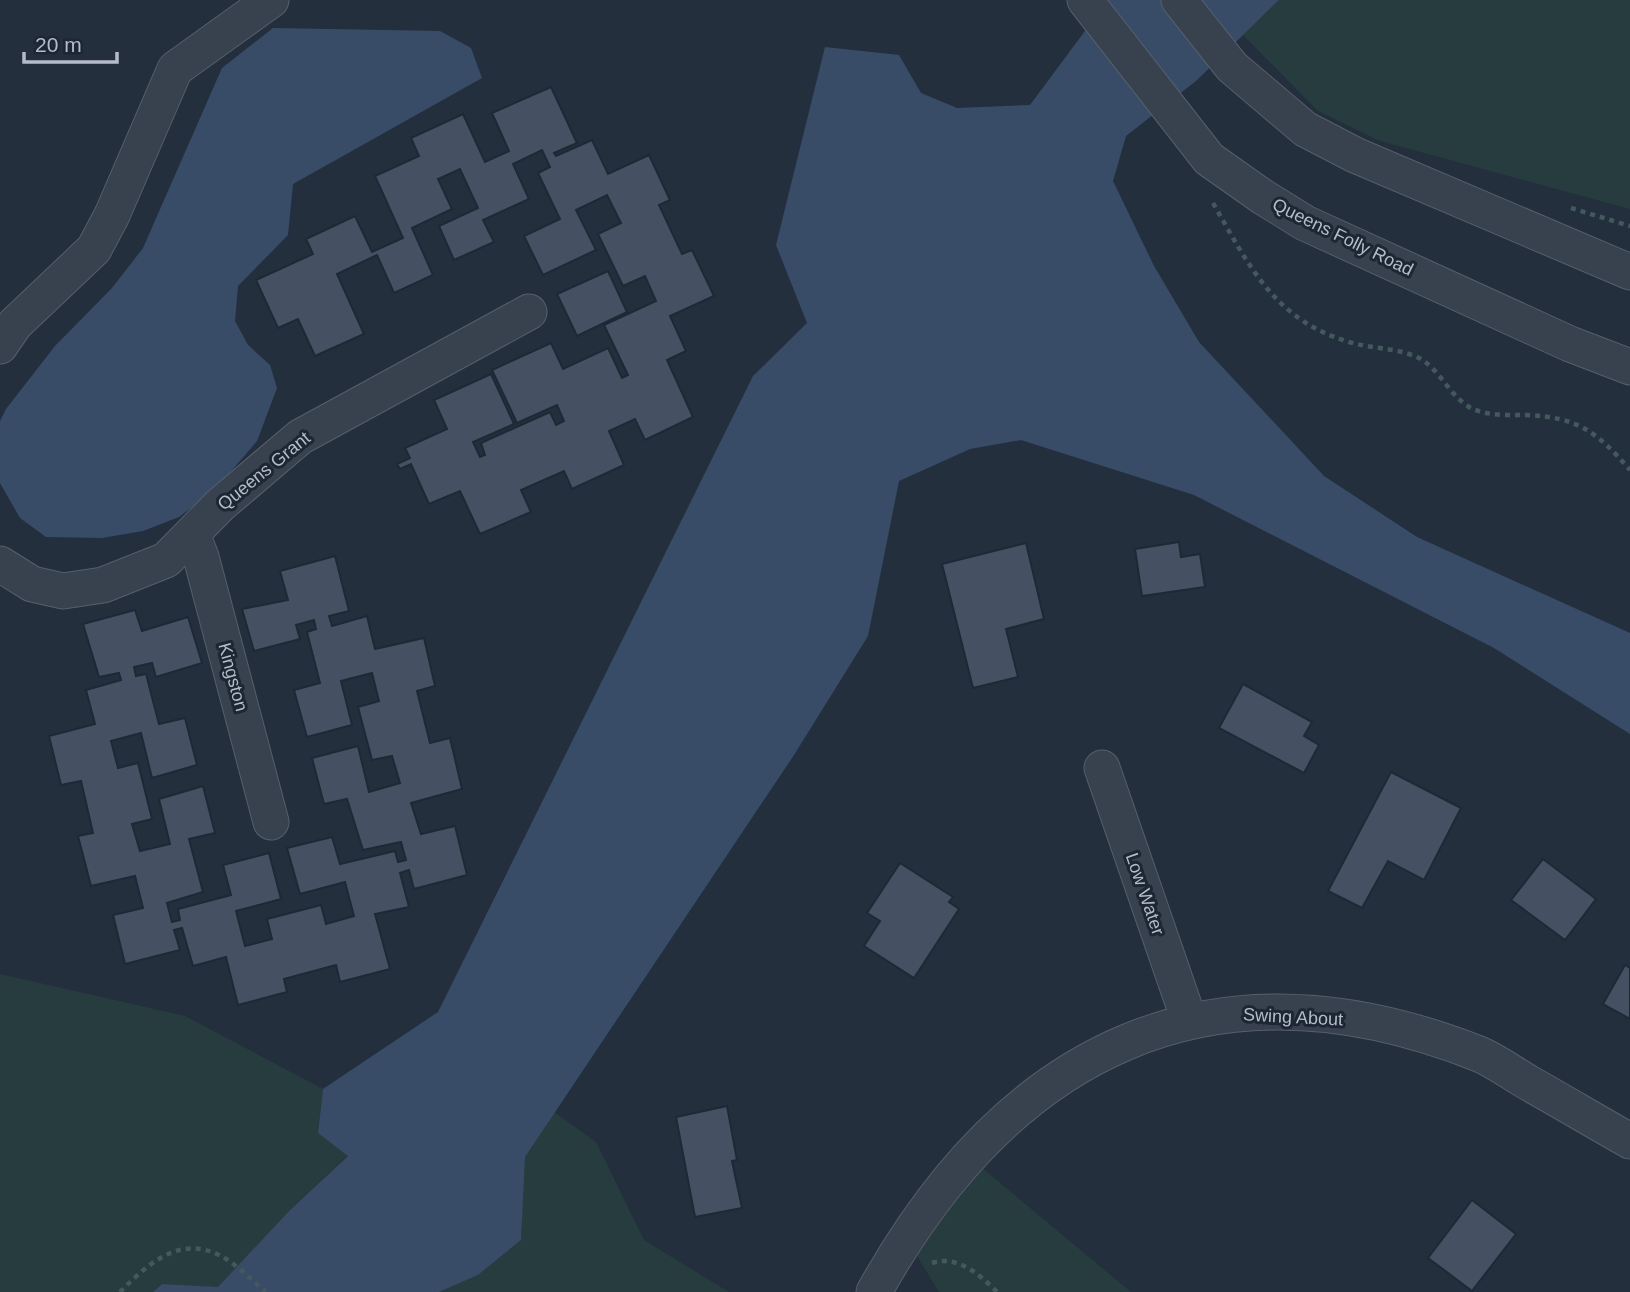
<svg xmlns="http://www.w3.org/2000/svg" width="1630" height="1292" viewBox="0 0 1630 1292" font-family="Arial,sans-serif">
<style>
.green{fill:#263c3f}
.water{fill:#394c67}
.building{fill:#455162;stroke:#1f2835;stroke-width:2}
.lines{fill:none;stroke-linecap:round;stroke-linejoin:round}
.minor-casing{stroke:#565f6c;stroke-width:37}
.path{stroke:#44595c;stroke-width:4.5;stroke-dasharray:5 5;stroke-linecap:butt}
.minor{stroke:#38414e;stroke-width:35}
.labels{text-anchor:middle;dominant-baseline:central;stroke-width:6;stroke-linejoin:round;paint-order:stroke}
.street-label{font-size:18px;fill:#b4bcc9;stroke:#1d2633}
</style>
<rect width="100%" height="100%" fill="#242f3e"/>
<g class="green">
<polygon points="1279,0 1630,0 1630,209 1380,141 1318,111 1243,35"/>
<polygon points="0,974 185,1016 323,1089 318,1133 348,1155 290,1210 218,1288 162,1284 153,1292 0,1292"/>
<polygon points="554,1112 596,1142 644,1240 729,1292 439,1292 478,1275 521,1240 524,1157"/>
<polygon points="981,1167 1131,1292 939,1292 914,1251"/>
</g>
<g class="water">
<polygon points="1108,0 1279,0 1196,81 1126,136 1113,181 1154,266 1199,342 1324,476 1417,537 1630,633 1630,734 1494,648 1194,495 1021,440 970,449 899,481 868,636 794,755 525,1157 521,1240 478,1275 439,1292 153,1292 162,1284 218,1287 290,1210 348,1156 318,1133 323,1089 438,1012 753,376 807,323 776,245 825,47 899,55 921,93 957,108 1030,105"/>
<polygon points="273,28 440,31 471,48 482,78 293,184 288,235 238,286 235,321 248,345 270,365 277,388 257,441 215,490 179,517 143,531 102,538 46,537 20,518 0,483 0,421 6,409 55,346 112,288 143,248 222,68"/>
</g>
<g class="building">
<polygon points="551,87 577,143 554,153 556,156 592,140 608,174 649,155 670,200 659,205 682,254 692,250 714,296 670,316 686,351 667,360 693,417 645,440 635,419 609,431 624,465 572,489 564,471 521,490 531,512 480,534 460,491 429,504 411,464 400,469 397,464 410,458 405,448 447,429 434,400 491,374 514,424 473,442 480,457 485,455 481,443 550,412 556,425 564,421 557,405 517,423 492,370 551,343 563,369 608,348 622,378 628,375 604,325 656,301 645,276 623,286 598,234 621,223 607,195 576,210 596,250 543,275 524,236 560,219 538,173 550,167 542,150 513,164 529,199 483,220 494,242 454,260 439,226 478,208 460,169 438,179 452,209 412,228 433,275 394,293 377,255 337,274 364,334 315,356 298,319 278,328 256,280 313,254 306,239 355,216 372,252 403,238 375,176 419,156 411,138 463,114 485,162 509,151 492,113"/>
<polygon points="608,271 627,312 577,336 557,294"/>
<polygon points="1179,542 1181,557 1200,554 1205,587 1142,596 1135,549"/>
<polygon points="1026,543 1044,619 1006,629 1018,677 973,688 942,564"/>
<polygon points="335,556 349,611 329,616 332,626 367,616 375,649 424,638 435,686 417,691 430,743 450,738 462,789 411,803 421,834 455,826 467,875 414,889 409,870 400,873 409,907 375,914 390,969 340,982 336,965 284,979 287,992 238,1005 226,957 193,966 182,928 174,930 180,950 125,964 113,915 143,908 135,876 91,886 78,836 93,833 81,781 61,785 49,736 95,724 86,690 121,680 119,673 99,677 83,624 135,610 142,631 188,617 202,663 156,677 152,663 134,667 136,676 146,674 159,724 185,718 197,765 152,778 141,733 111,741 118,768 138,763 152,819 132,824 140,851 170,844 159,799 203,786 215,833 189,839 203,892 167,903 172,922 180,920 178,909 231,895 223,865 269,853 281,899 236,911 245,946 272,939 267,919 321,905 326,924 354,916 345,882 300,894 287,848 332,837 340,864 395,851 398,862 406,860 401,842 363,850 347,799 324,804 312,758 358,746 369,792 400,783 392,756 372,760 358,707 379,701 372,673 341,681 352,725 307,737 294,690 320,683 307,632 316,629 314,620 296,625 300,639 254,651 242,609 288,600 280,571"/>
<polygon points="1243,684 1312,722 1304,736 1319,745 1304,773 1219,728"/>
<polygon points="1391,772 1461,808 1424,880 1388,861 1362,908 1328,891"/>
<polygon points="1543,859 1596,899 1565,940 1511,900"/>
<polygon points="900,863 953,897 949,902 959,909 914,978 864,946 880,921 867,913"/>
<polygon points="1625,965 1630,968 1630,1019 1603,1004"/>
<polygon points="727,1106 737,1160 732,1161 742,1208 695,1217 676,1117"/>
<polygon points="1472,1200 1516,1234 1472,1291 1428,1258"/>
</g>
<g class="lines">
<defs>
<g id="minor">
<polyline points="1085,0 1209,159 1263,197 1305,223 1570,344 1630,367"/>
<polyline points="1179,0 1232,67 1305,129 1355,155 1630,272"/>
<polyline points="0,346 15,324 94,249 112,215 175,69 271,0"/>
<polyline points="192,534 201,557 271,822"/>
<polyline points="0,564 32,584 63,591 103,585 166,560 220,505 300,437 529,312"/>
<polyline points="1102,768 1189,1020"/>
<path d="M874 1292C1009 1049 1211 948 1479 1054 1496 1061 1513 1074 1529 1083 1563 1102 1596 1122 1630 1141"/>
</g>
</defs>
<use href="#minor" class="minor-casing"/>
<g class="path">
<path d="M1213 203C1248 264 1274 319 1346 341 1369 349 1396 347 1419 358 1440 369 1451 399 1473 409 1489 416 1509 415 1526 415 1578 417 1597 432 1630 470"/>
<polyline points="1571,208 1630,226"/>
<path d="M932 1263C958 1255 979 1274 997 1292"/>
<path d="M120 1292C147 1265 178 1235 219 1255 236 1263 252 1281 266 1292"/>
</g>
<use href="#minor" class="minor"/>
</g>
<g class="labels">
<g class="street-label">
<text transform="translate(1343 237) rotate(26)">Queens Folly Road</text>
<text transform="translate(264 471) rotate(-39)">Queens Grant</text>
<text transform="translate(233 677) rotate(75)">Kingston</text>
<text transform="translate(1145 894) rotate(71)">Low Water</text>
<text transform="translate(1293 1017) rotate(3)">Swing About</text>
</g>
</g>
<path d="M24 52v10h93v-10" fill="none" stroke="#b4bcc9" stroke-width="3.5"/>
<text x="35" y="52" font-size="21" fill="#b4bcc9" stroke="#1d2633" stroke-width="5" paint-order="stroke">20 m</text>
</svg>
